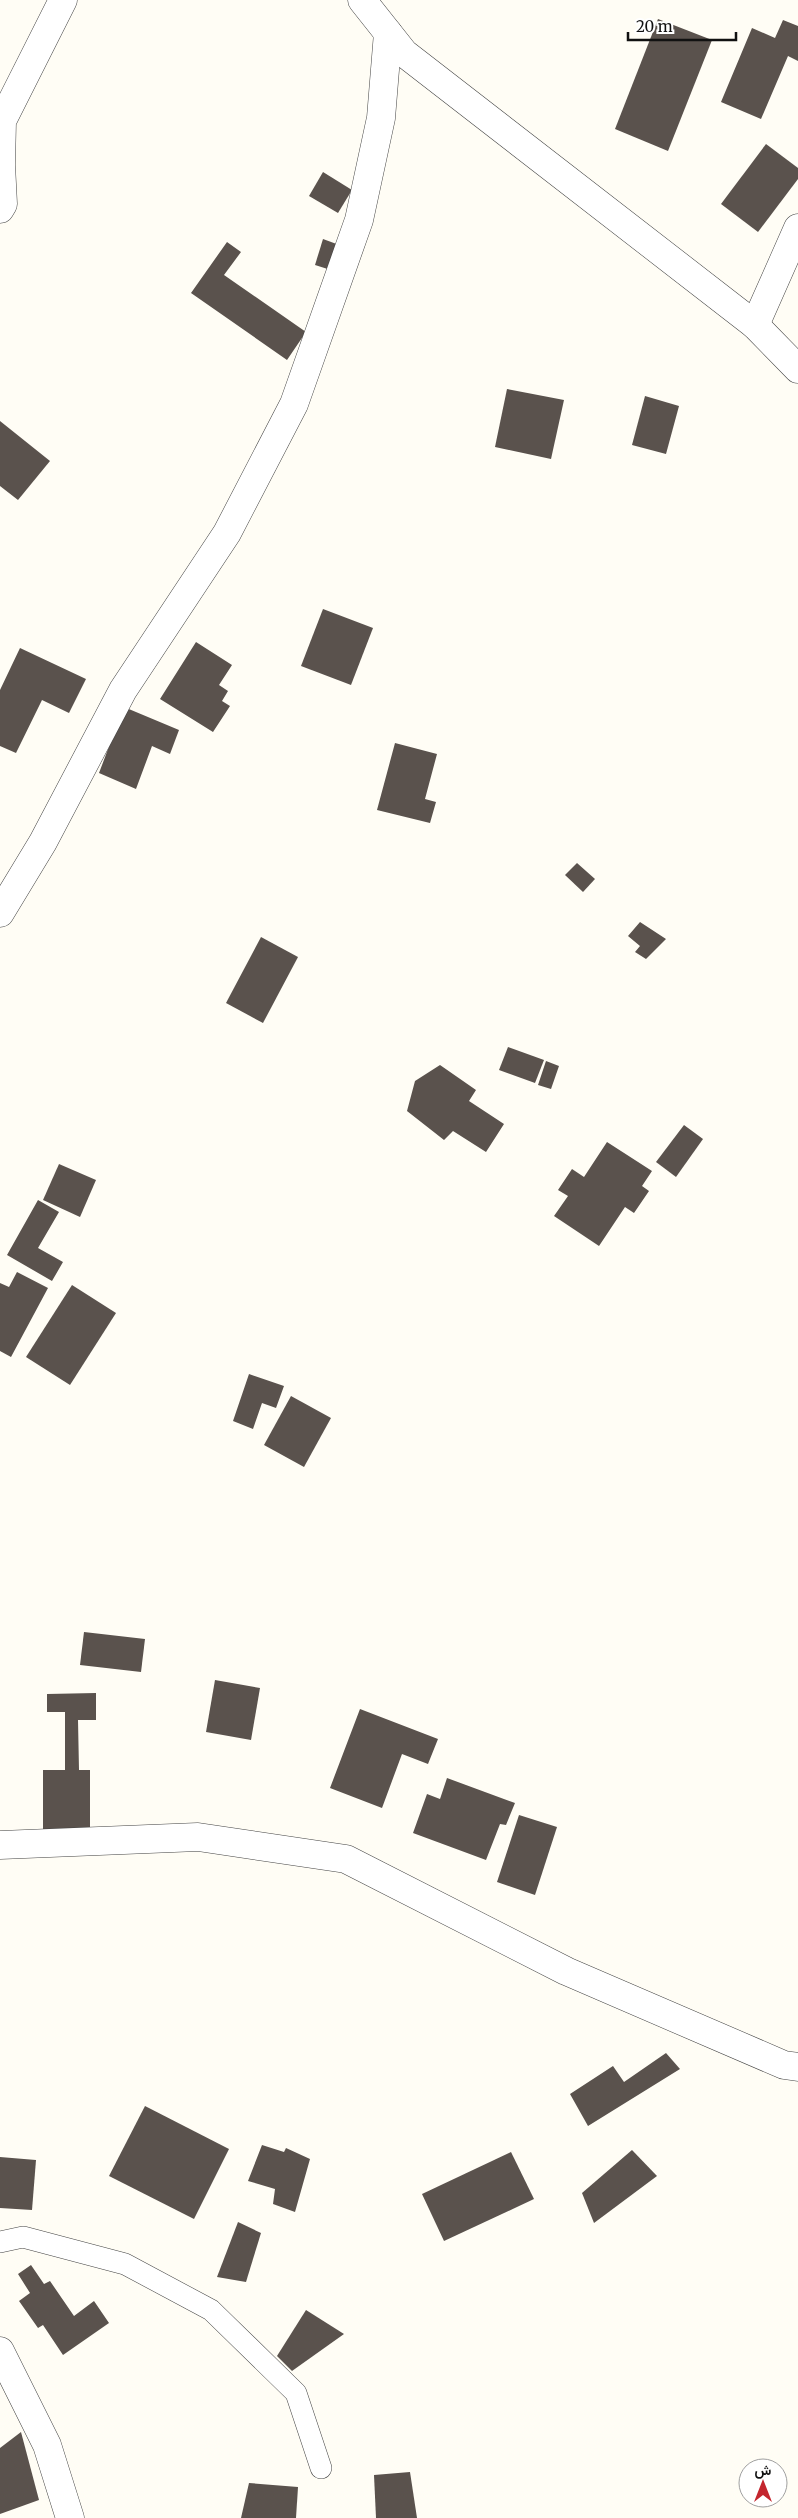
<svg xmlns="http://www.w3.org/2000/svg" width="798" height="2518" viewBox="0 0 798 2518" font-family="Merriweather,Vazirmatn,serif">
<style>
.building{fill:#5a524d}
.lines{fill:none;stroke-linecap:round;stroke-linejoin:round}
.lane-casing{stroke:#444;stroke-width:22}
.street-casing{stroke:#444;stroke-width:29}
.lane{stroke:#fff;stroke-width:21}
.street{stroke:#fff;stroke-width:28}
</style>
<rect width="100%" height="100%" fill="#fffdf5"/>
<g class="building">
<polygon points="658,19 712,40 668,151 615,129"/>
<polygon points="783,20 798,26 798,61 788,56 761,119 721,102 752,28 775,38"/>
<polygon points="766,144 798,168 798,179 758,232 721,204"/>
<polygon points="323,172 352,190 338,213 309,196"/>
<polygon points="323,239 342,246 334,271 315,265"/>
<polygon points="227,242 241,252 224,275 306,332 287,360 191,293"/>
<polygon points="507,389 564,400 551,459 495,447"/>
<polygon points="645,396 679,406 666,454 632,445"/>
<polygon points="0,421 50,461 18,500 0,486"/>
<polygon points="323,609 373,628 351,685 301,666"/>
<polygon points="196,642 232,665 219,685 228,691 222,701 230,706 213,732 160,699"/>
<polygon points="20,648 86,679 69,713 42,700 16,753 0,746 0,690"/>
<polygon points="124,707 179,730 170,754 152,746 136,789 99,773"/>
<polygon points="395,743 437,754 425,799 436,802 430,823 377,810"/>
<polygon points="577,863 595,879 583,892 565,875"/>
<polygon points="640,922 666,939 646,959 635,952 640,946 628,936"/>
<polygon points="261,937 298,957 263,1023 226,1003"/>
<polygon points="508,1047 544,1060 535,1083 499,1070"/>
<polygon points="546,1061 559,1066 551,1089 538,1085"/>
<polygon points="440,1065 476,1090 469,1101 504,1124 486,1152 453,1131 444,1140 407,1111 415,1081"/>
<polygon points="684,1125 703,1139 676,1177 656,1162"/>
<polygon points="607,1142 652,1171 642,1186 649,1191 634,1213 625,1207 599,1246 554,1216 568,1196 558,1190 572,1169 584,1177"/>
<polygon points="59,1164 96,1180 80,1217 43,1200"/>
<polygon points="38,1200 59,1212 38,1248 63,1262 52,1281 7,1255"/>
<polygon points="17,1272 48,1288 11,1357 0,1351 0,1283 9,1287"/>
<polygon points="72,1285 116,1313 70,1385 26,1357"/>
<polygon points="249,1374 284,1386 276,1408 262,1403 253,1429 233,1421"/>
<polygon points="291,1396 331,1418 304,1467 264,1445"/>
<polygon points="84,1632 145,1639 141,1672 80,1665"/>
<polygon points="215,1680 260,1688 251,1740 206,1732"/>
<polygon points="96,1693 96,1720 78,1720 79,1770 90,1770 90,1832 43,1833 43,1770 65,1770 65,1712 47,1712 47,1694"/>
<polygon points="360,1709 438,1739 428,1764 402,1754 382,1808 330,1788"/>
<polygon points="447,1778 515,1803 506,1825 500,1824 486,1860 413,1833 427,1794 440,1799"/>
<polygon points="519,1815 557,1827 535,1895 497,1882"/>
<polygon points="666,2053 680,2069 588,2126 570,2094 613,2066 624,2082"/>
<polygon points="145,2106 229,2149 194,2219 109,2176"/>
<polygon points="262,2145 284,2152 286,2148 310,2159 295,2212 273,2204 275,2189 248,2181"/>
<polygon points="632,2150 657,2176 594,2223 582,2193"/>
<polygon points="511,2152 534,2199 444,2241 422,2194"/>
<polygon points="0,2157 36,2160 32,2210 0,2208"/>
<polygon points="238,2222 261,2233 246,2282 217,2277"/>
<polygon points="31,2265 44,2284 50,2281 74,2316 94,2301 109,2323 63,2355 43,2325 38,2328 19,2301 30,2293 18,2274"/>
<polygon points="306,2310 344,2334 292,2371 277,2356"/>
<polygon points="21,2432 39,2500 0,2514 0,2448"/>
<polygon points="410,2472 417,2518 376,2518 374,2475"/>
<polygon points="249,2483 298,2487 296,2518 241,2518"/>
</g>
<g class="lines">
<defs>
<polyline id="lane" points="0,2242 23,2237 125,2264 211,2310 296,2393 321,2468"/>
<g id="street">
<polyline points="362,0 404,53 755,325 798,369"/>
<polyline points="0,209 3,204 1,165 2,121 63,0"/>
<polyline points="755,325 798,228"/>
<polyline points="0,913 43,842 123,690 227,533 294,404 359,220 381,118 388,33"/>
<polyline points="0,1845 198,1837 346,1859 566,1971 784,2065 798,2067"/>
<polyline points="0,2351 47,2445 70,2518"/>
</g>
</defs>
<use href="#lane" class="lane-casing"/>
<use href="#street" class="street-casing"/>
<use href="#lane" class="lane"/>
<use href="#street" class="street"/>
</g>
<g transform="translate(763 2483)"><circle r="24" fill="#ffffff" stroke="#a0a0a0"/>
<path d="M0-4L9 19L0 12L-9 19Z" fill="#c4262e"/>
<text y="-8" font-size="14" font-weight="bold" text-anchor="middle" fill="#111111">ش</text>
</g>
<path d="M628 32v8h108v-8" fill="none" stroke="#111111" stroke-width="2.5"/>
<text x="636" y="32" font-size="15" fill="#111111" stroke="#ffffff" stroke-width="4" paint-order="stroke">20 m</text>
</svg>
